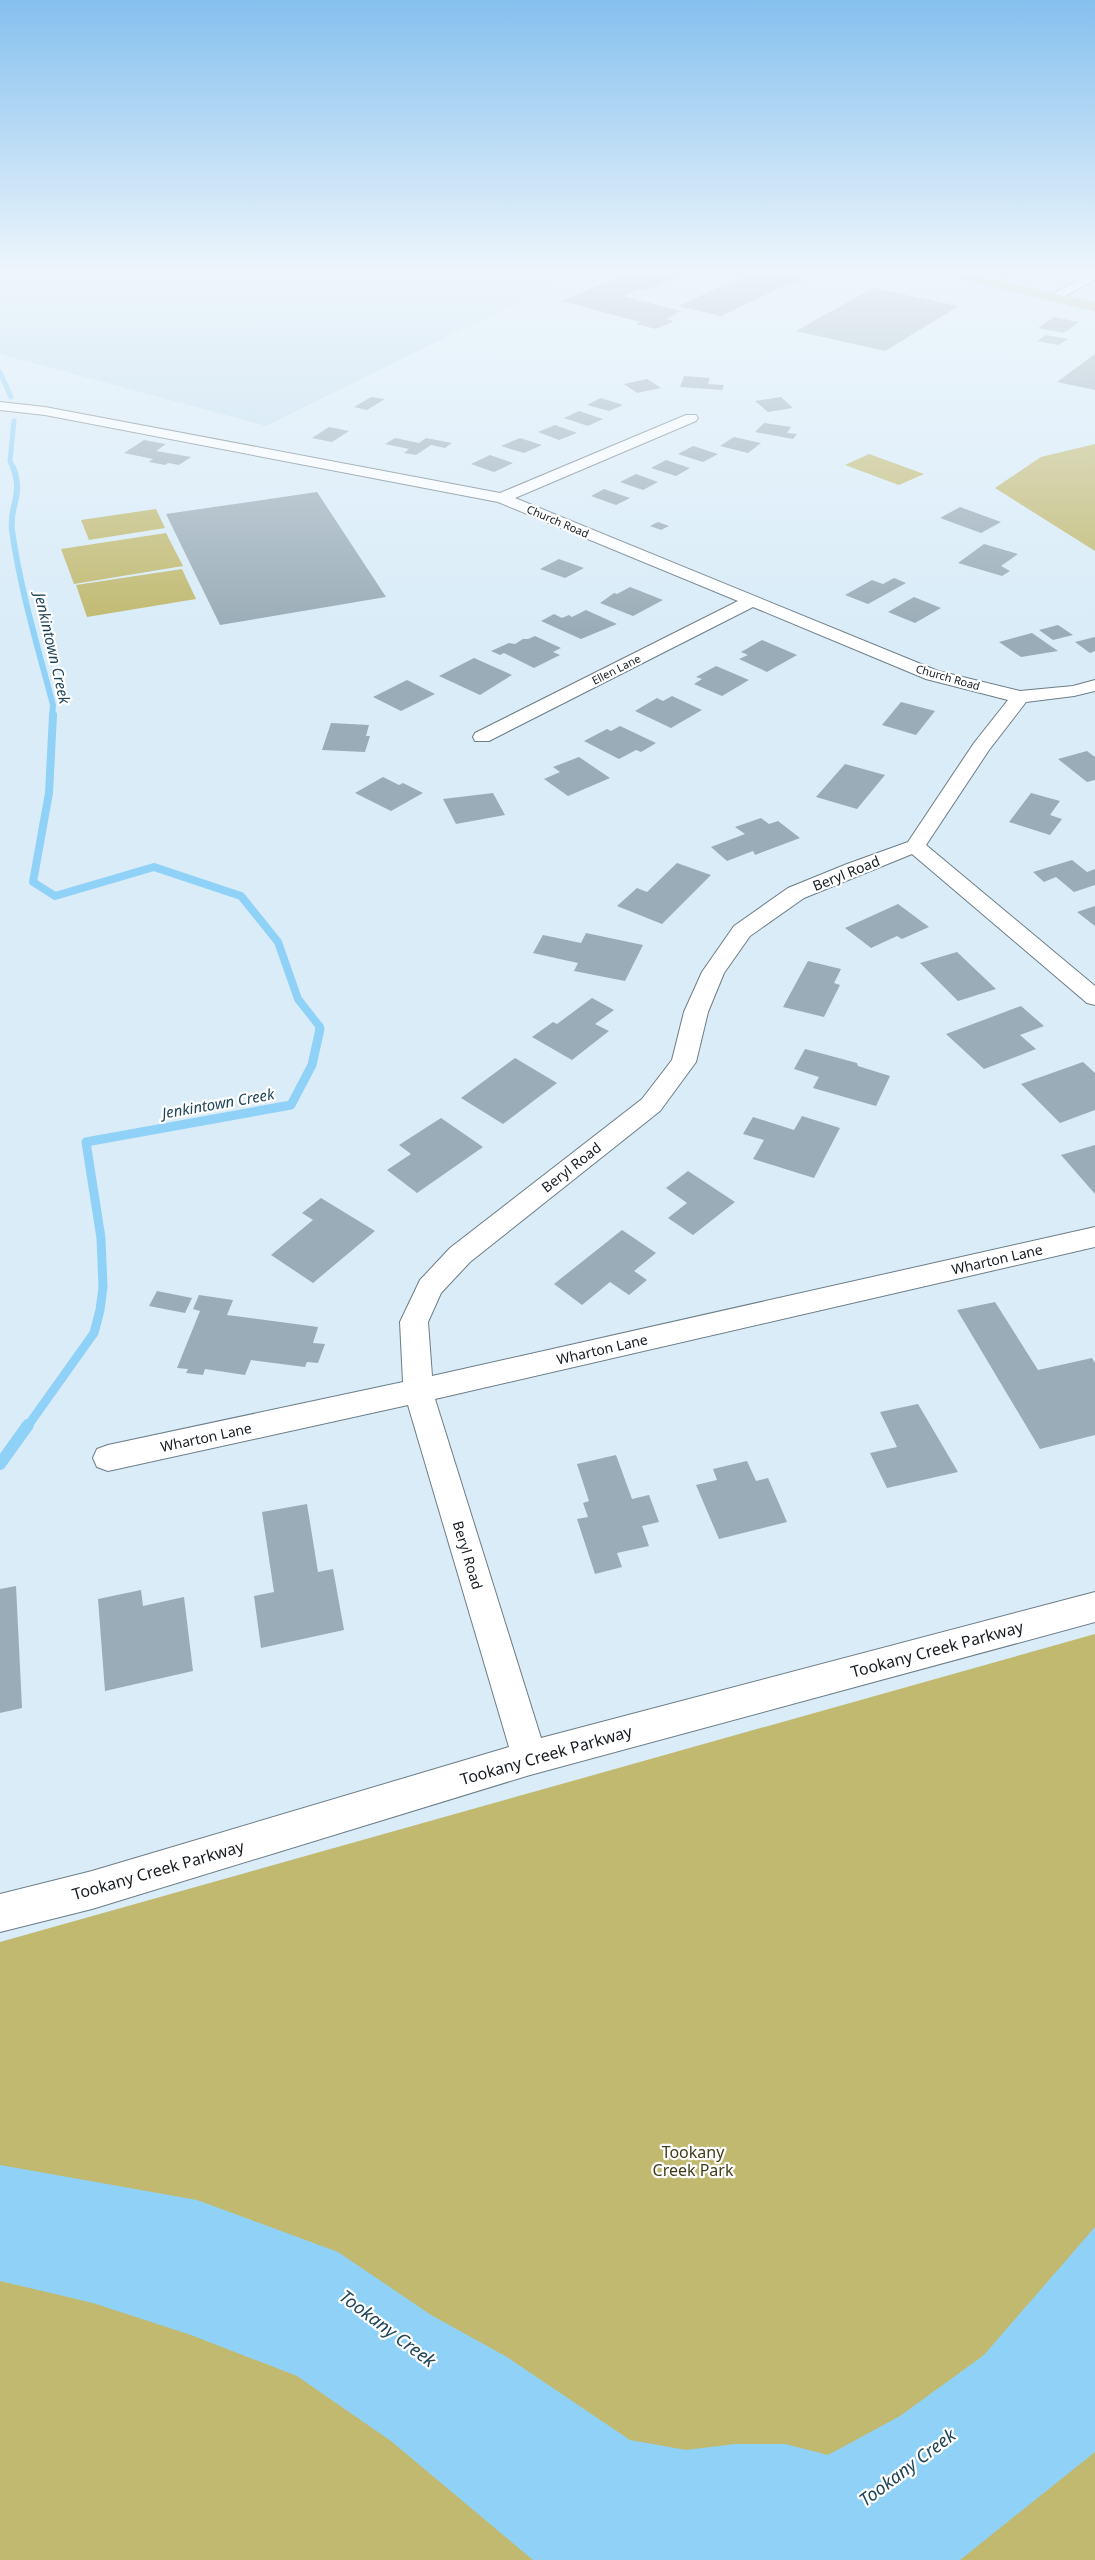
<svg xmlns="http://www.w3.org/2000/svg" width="1095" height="2560" viewBox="0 0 1095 2560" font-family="'Noto Sans',sans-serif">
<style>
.built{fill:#c4dfef}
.green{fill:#c1b96f}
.water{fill:#90d2f7}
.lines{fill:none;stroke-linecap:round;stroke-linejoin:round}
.stream-far4{stroke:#90d2f7;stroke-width:5}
.stream-far3{stroke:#90d2f7;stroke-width:6}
.stream-far2{stroke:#90d2f7;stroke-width:8}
.stream-far1{stroke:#90d2f7;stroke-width:9}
.stream{stroke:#90d2f7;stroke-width:12}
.building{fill:#9aacb7}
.minor-casing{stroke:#6c7d87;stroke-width:2}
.major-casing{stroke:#cccdce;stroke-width:2}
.minor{fill:#fff;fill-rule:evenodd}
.major{fill:#c4be82;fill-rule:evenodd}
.labels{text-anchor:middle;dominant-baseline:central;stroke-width:4.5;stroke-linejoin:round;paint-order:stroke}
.far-street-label{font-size:11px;fill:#161c21;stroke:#fff}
.street-label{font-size:14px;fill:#161c21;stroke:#fff}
.water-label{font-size:15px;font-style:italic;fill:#1f4559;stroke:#fff}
.near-street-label{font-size:16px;fill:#161c21;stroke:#fff}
.near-park-label{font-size:16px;fill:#403c18;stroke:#fff}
.near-water-label{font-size:18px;font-style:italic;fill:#1f4559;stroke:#fff}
</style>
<rect width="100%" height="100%" fill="#d9ecf8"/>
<polygon class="built" points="1,271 580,271 266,426 0,354"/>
<g class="green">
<polygon points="1095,444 1095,551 995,488 1041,457"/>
<polygon points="869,454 924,474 899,485 845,465"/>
<polygon points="156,509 165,528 89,540 81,520"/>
<polygon points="166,533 183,566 74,584 61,549"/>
<polygon points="182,569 196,599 87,617 76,585"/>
<polygon points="1095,1634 1095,2560 0,2560 0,1942"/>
</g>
<polygon class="water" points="0,2165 197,2200 338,2252 431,2315 507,2357 630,2440 686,2450 735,2444 785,2444 828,2455 900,2416 984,2355 1095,2227 1095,2452 960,2560 533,2560 391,2441 297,2376 191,2335 93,2303 0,2281"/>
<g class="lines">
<g class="stream-far4">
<polyline points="0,372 11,397"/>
<polyline points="13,468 10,461 14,421"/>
</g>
<path class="stream-far3" d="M13 467C24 496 9 505 12 530 20 589 38 648 53 705L52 717"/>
<polyline class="stream-far2" points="53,715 49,793 33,882 55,896 154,867 241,896 278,942 298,999 320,1027 319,1030"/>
<polyline class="stream-far1" points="27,1427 94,1333 100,1310 103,1287 101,1238 86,1142 291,1105 312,1065 320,1029"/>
<polyline class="stream" points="0,1464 28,1425"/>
</g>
<g class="building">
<polygon points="632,271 691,271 646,291 639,289 622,296 681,311 666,319 674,321 656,329 636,324 640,322 562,301"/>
<polygon points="723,271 769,271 806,280 795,285 789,284 721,316 678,306 742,277"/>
<polygon points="978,271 1020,271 1007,278"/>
<polygon points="873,288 959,306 885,351 796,331"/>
<polygon points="1054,317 1079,322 1064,333 1038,328"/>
<polygon points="1046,335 1068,339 1058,345 1037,341"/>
<polygon points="1095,354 1095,390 1057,382"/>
<polygon points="684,376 710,378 708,384 724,385 722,390 680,387"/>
<polygon points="647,379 661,388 637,393 624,384"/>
<polygon points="371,397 385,399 367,410 354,407"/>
<polygon points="781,397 793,408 768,412 755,401"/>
<polygon points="601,398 623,405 609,411 587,405"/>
<polygon points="579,411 603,419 588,426 564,418"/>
<polygon points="764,423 791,427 787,433 797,434 793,439 755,432"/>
<polygon points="555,425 577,433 559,440 538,432"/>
<polygon points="329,427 349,431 332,442 312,438"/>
<polygon points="734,437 761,443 748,453 720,446"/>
<polygon points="395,438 419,443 426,438 452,443 445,448 431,445 416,455 404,453 409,449 385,444"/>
<polygon points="520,438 542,445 524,453 501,446"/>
<polygon points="144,440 166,444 156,451 191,457 179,465 168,463 165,465 149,462 153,459 124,453"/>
<polygon points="693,446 718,454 703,462 678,454"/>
<polygon points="490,455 513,463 494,472 471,464"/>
<polygon points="666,460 690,468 676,476 651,468"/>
<polygon points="636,474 658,482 643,490 620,482"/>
<polygon points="604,489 630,498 616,505 591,496"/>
<polygon points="317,492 386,597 220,625 166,514"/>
<polygon points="960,507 1001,522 981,533 940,518"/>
<polygon points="658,522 669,526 661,530 650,526"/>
<polygon points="984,544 1018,554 1001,566 1010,571 1002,576 958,563"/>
<polygon points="559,559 584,568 565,578 540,569"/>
<polygon points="894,578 906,583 868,604 845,595 872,580 883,584"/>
<polygon points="630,587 663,600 633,616 600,603 614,593 617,594"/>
<polygon points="914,597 941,608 915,623 888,612"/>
<polygon points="586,610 617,624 581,639 541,621 554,614 562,618 569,615 572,617"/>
<polygon points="1058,625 1073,635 1053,640 1039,630"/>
<polygon points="1032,633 1058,651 1021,657 999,642"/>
<polygon points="535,636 561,648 553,652 560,655 534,668 504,653 500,655 491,651 509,643 515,644 523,639 528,639"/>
<polygon points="1095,637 1095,651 1090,653 1075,642"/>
<polygon points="762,640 797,655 767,672 739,659 748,655 741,652"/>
<polygon points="474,658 512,675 480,695 439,676"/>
<polygon points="716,666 749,680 722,696 694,684 702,679 696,677"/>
<polygon points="407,680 435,694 401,711 373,697"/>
<polygon points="672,696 702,710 671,728 635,711 657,698 663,701"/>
<polygon points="901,702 935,711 916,735 882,725"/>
<polygon points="331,723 369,725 366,736 370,736 365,752 322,750"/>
<polygon points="620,726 656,743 641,752 636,750 619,759 584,741 607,729 611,731"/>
<polygon points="1087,751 1095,757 1095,780 1087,782 1058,759"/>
<polygon points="579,757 610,778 568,796 544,779 560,772 553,767"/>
<polygon points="845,764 885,775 857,809 816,797"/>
<polygon points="383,777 399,785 403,783 423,793 391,811 355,793"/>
<polygon points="493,793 505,815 456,824 443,799"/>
<polygon points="1031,793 1060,801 1050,815 1062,819 1050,835 1009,822"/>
<polygon points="761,818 769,824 778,821 800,838 755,855 753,851 727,861 711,847 745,834 735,827"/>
<polygon points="1072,860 1087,872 1095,869 1095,885 1074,892 1056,877 1044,882 1033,872"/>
<polygon points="677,863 711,875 662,924 617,906 637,888 647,892"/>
<polygon points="898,904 929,927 902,939 897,936 871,948 845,928"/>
<polygon points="1095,906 1095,926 1077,912"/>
<polygon points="586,933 643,945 625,981 574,971 578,963 533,953 543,935 581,943"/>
<polygon points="957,952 996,989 958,1001 920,963"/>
<polygon points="808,961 841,969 834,983 840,985 824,1017 783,1007"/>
<polygon points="592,998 614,1010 595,1024 609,1031 572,1060 532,1037 553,1022 557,1024"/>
<polygon points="1021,1006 1044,1026 1020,1035 1036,1049 984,1069 946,1034"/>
<polygon points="805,1049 857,1063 858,1066 890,1076 876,1106 813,1088 819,1077 794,1069"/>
<polygon points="515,1058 557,1083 503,1124 461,1098"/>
<polygon points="1083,1062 1095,1073 1095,1110 1060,1123 1021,1084"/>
<polygon points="802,1116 840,1128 814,1178 753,1159 764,1140 743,1134 753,1117 794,1130"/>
<polygon points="441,1118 483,1147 417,1193 387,1170 411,1154 399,1145"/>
<polygon points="1095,1145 1095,1194 1061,1155"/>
<polygon points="688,1171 735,1202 693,1235 668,1218 687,1203 666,1188"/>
<polygon points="321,1198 375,1231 313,1283 271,1255 313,1220 302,1213"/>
<polygon points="622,1230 656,1253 634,1271 647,1280 629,1295 610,1282 582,1305 554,1284"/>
<polygon points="157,1291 192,1298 185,1313 149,1306"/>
<polygon points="199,1295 233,1300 227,1315 318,1327 313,1343 325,1344 318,1363 307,1362 305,1367 251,1360 245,1375 205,1369 203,1375 186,1373 188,1369 177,1368 200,1311 193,1309"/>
<polygon points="995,1302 1038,1370 1092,1358 1095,1363 1095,1435 1040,1449 957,1310"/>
<polygon points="918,1404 958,1472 887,1488 870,1453 897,1447 880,1412"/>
<polygon points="616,1455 632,1499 649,1495 659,1522 642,1526 649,1546 617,1553 622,1567 595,1574 577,1519 588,1517 583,1503 589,1501 577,1464"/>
<polygon points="747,1461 756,1481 768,1478 787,1522 719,1539 696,1485 717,1480 713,1469"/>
<polygon points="307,1504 318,1572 333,1569 344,1630 261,1648 254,1596 274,1592 262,1512"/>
<polygon points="16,1586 22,1708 0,1713 0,1589"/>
<polygon points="141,1590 143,1606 184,1597 193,1671 105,1691 98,1599"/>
</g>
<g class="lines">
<defs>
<g id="minor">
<polygon points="1095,271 1095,280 1057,300 1053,301 1047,297"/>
<polygon points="0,402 45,407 500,493 686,415 696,415 698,418 696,421 515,498 938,671 1020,691 1073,686 1095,680 1095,691 1074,696 1026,702 989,750 926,845 1095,986 1095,1005 1087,1003 912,854 804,898 750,936 724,973 708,1012 696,1062 660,1111 470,1262 441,1293 428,1322 432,1376 1095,1227 1095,1247 435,1399 541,1738 1095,1592 1095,1622 530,1775 92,1909 0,1932 0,1894 92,1871 509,1747 408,1405 108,1471 97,1467 93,1458 97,1449 108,1445 403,1382 400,1322 420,1280 450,1248 642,1099 672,1060 684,1012 702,972 734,926 788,888 847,864 908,842 974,743 1008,700 926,679 753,607 489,741 475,741 473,737 475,733 738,601 498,502 45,415 0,410"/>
</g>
<polygon id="major" points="928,271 951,271 1095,303 1095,311"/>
</defs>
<use href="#minor" class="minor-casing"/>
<use href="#major" class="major-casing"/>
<use href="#minor" class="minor"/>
<use href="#major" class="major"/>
</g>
<linearGradient id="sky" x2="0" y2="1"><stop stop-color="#85c0ee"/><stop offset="0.43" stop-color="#eef6fc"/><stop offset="1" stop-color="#eef6fc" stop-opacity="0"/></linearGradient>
<rect width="1095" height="630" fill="url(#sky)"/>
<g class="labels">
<g class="far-street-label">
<text transform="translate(558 521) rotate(23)">Church Road</text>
<text transform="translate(616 669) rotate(-27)">Ellen Lane</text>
<text transform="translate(948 677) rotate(16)">Church Road</text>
</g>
<g class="street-label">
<text transform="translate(846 873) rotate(-22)">Beryl Road</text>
<text transform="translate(571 1167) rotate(-38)">Beryl Road</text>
<text transform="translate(997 1259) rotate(-13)">Wharton Lane</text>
<text transform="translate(602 1349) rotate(-13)">Wharton Lane</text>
<text transform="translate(206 1437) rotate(-12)">Wharton Lane</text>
<text transform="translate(468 1555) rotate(73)">Beryl Road</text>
</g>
<g class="water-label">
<text transform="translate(53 648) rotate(77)">Jenkintown Creek</text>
<text transform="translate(218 1103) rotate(-10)">Jenkintown Creek</text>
</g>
<g class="near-street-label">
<text transform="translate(937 1649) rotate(-15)">Tookany Creek Parkway</text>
<text transform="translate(546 1755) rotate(-16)">Tookany Creek Parkway</text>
<text transform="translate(158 1870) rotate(-16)">Tookany Creek Parkway</text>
</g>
<g class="near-park-label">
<text x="693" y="2152">Tookany<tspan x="693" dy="18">Creek Park</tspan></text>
</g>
<g class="near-water-label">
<text transform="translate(388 2328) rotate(37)">Tookany Creek</text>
<text transform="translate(907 2467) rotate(-37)">Tookany Creek</text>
</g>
</g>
</svg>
